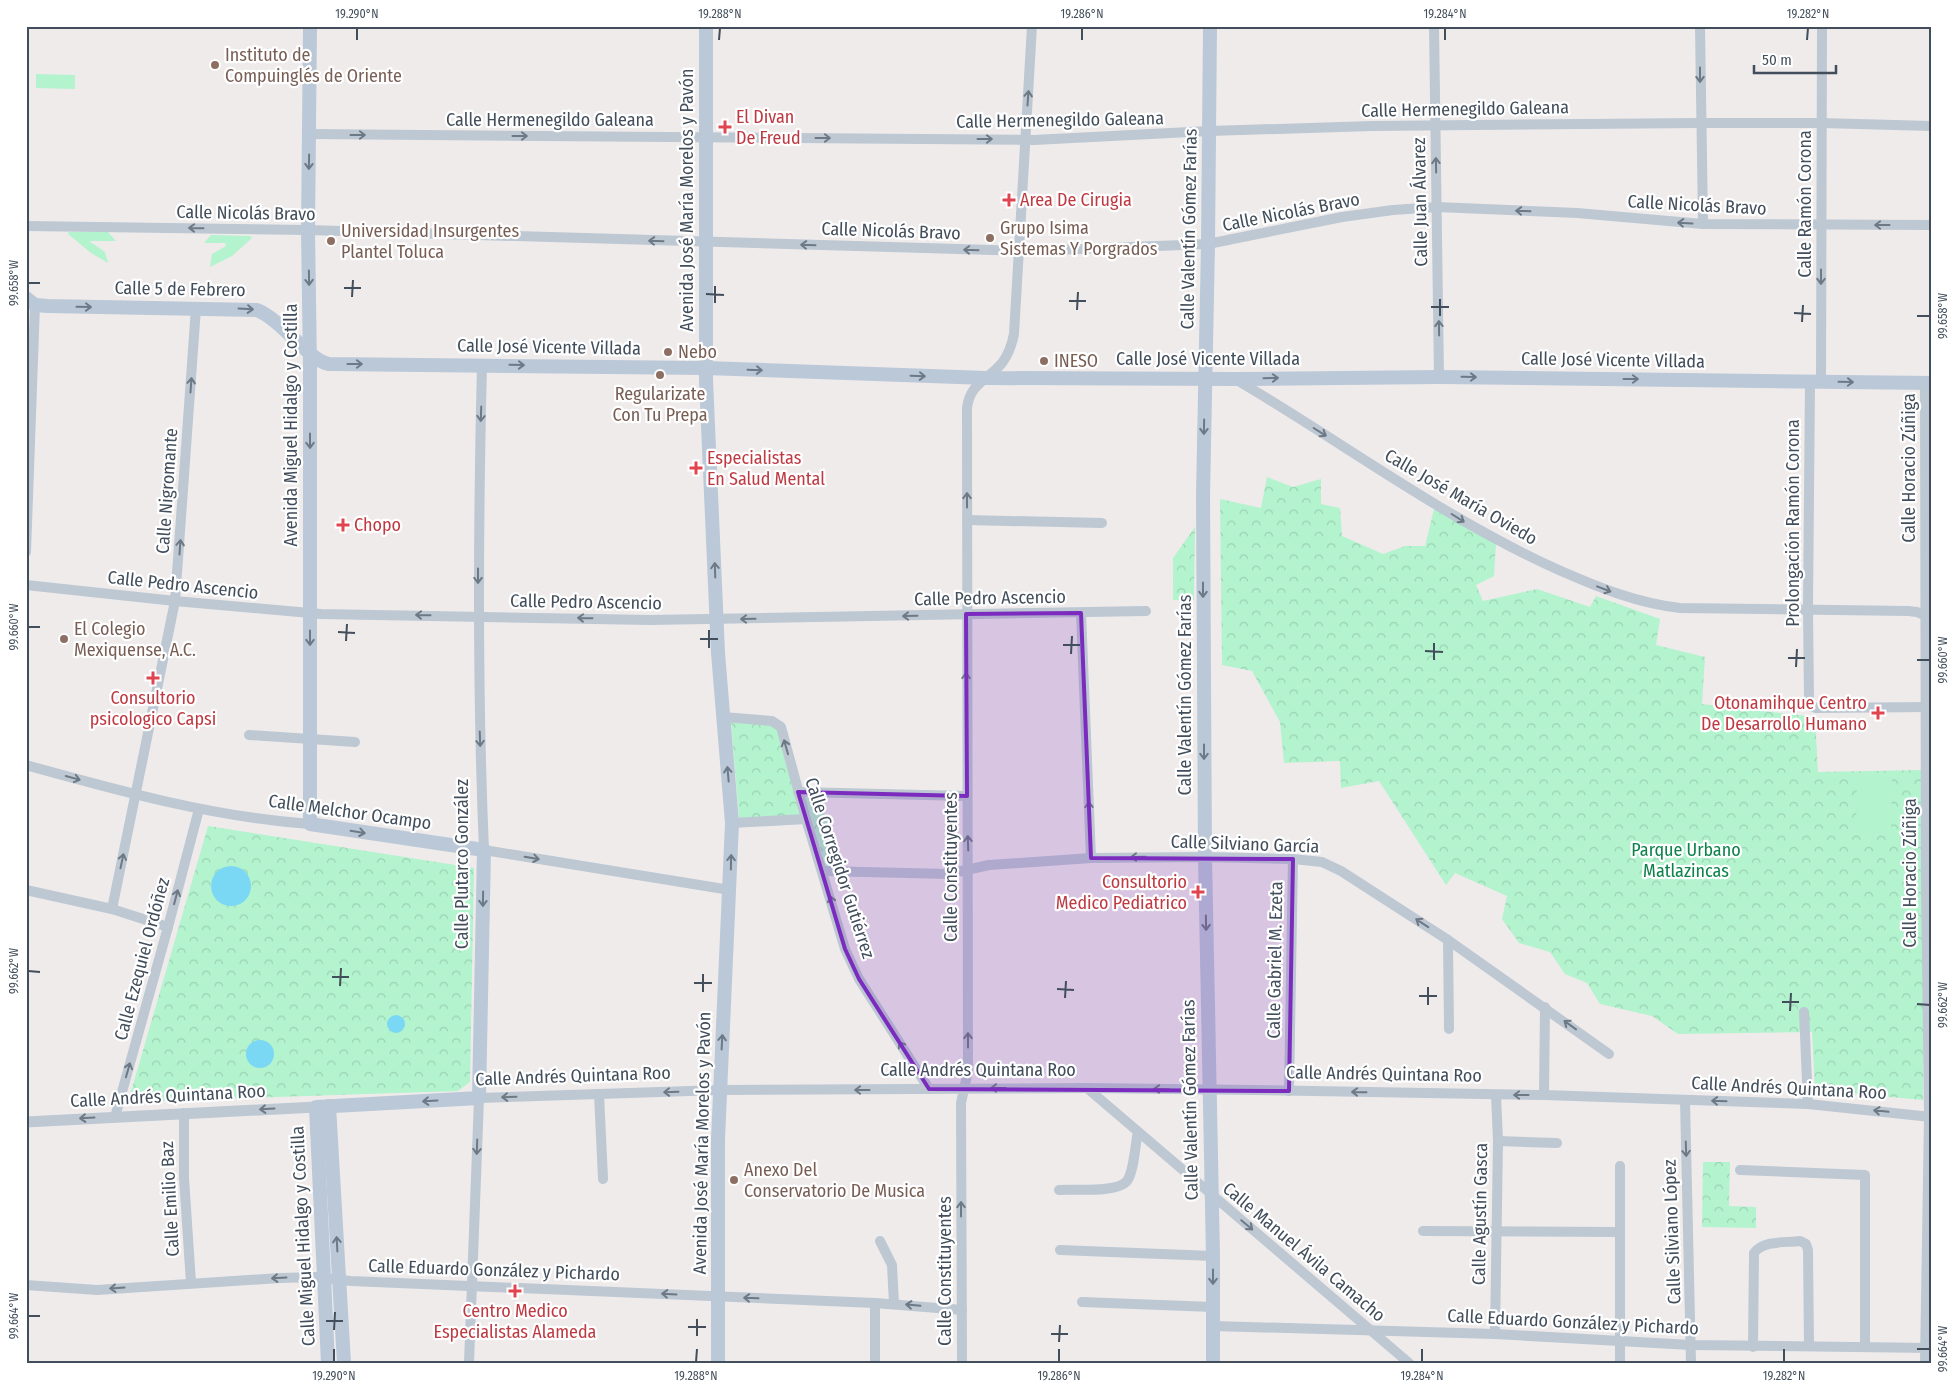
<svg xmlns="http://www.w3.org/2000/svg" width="1957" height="1389" viewBox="0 0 1957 1389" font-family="'Fira Sans Condensed',sans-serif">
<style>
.park{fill:url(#park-crowns)}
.garden{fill:#b3f3ce}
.water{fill:#7bd8f5}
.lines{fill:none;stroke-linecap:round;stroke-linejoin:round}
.minor{stroke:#bdc8d3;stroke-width:10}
.tertiary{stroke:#bdc8d3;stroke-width:11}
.secondary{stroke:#bbc8d7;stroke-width:14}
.oneway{stroke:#6d7985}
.oneway2{stroke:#6c7986}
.marked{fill:#7b2cbf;fill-opacity:0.2;stroke:#7b2cbf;stroke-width:4;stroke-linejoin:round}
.ticks{fill:none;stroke:#424e5b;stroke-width:2}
.education-dot{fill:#8d6e63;stroke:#fff;stroke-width:2}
.health-dot{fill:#e0444e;stroke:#fff;stroke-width:2}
.labels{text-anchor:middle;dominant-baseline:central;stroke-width:4.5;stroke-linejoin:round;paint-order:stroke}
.education-label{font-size:18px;fill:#785e54;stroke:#fff;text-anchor:start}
.street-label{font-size:18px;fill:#424e5b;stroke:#fff}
.health-label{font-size:18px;fill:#be3a42;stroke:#fff;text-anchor:start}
.park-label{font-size:18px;fill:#0d824b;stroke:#fff}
.neatline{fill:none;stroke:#424e5b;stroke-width:2}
.ticks-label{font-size:12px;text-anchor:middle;fill:#424e5b}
</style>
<defs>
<pattern id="park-crowns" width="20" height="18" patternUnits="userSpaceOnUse" patternTransform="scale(1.25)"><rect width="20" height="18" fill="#b3f3ce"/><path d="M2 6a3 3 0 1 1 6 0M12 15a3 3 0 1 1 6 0" fill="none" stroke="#9bd2b3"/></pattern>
</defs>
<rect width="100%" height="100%" fill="#efebeb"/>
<g class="park">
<polygon points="1267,477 1293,487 1321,479 1321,504 1340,508 1342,536 1383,554 1405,546 1425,546 1435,505 1496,543 1494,576 1476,585 1483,601 1537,589 1590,607 1596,596 1660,619 1656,645 1705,657 1702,704 1815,717 1818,772 1923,770 1923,1100 1815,1090 1812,1032 1678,1034 1652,1016 1600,1004 1587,983 1565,974 1550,952 1519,943 1502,919 1507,896 1455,873 1446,885 1379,781 1341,788 1340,761 1284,763 1280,722 1252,671 1222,665 1220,499 1261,508"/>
<polygon points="1195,527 1194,600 1173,600 1173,558"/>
<polygon points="731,722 776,725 800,816 739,818"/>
<polygon points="820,796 838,867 826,867 805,798"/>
<polygon points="208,826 474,868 470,1082 458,1091 128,1102"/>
<polygon points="1703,1162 1730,1162 1729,1206 1756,1207 1756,1228 1702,1227"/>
</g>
<g class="garden">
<polygon points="36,74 75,75 75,89 36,88"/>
<polygon points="69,232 108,232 116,241 89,241 105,252 108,263 91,253 68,234"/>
<polygon points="211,235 250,236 252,238 232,256 210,267 212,254 226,246 225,243 204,243"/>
<polygon points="1857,773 1892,773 1891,833 1856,832"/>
</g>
<g class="water">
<circle cx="231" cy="886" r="20"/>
<circle cx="396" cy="1024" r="9"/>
<circle cx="260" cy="1054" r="14"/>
</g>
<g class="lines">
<g class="minor">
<polyline points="1434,26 1439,377"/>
<polyline points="1700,26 1703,224"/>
<polyline points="309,134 1034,140 1209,131 1372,126 1700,123 1821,123 1931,126"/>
<polyline points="26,226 308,230 1029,251 1208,244 1342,217 1393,210 1437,207 1577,213 1703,224 1931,225"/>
<path d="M482 365C478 527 477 688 484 850L730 890"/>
<path d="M1235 379C1344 443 1446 520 1561 571 1600 588 1637 603 1680 608L1908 611 1917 612 1930 618"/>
<polyline points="1810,381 1808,608 1809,702 1811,706 1816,708 1931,707"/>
<polyline points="1821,382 1822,26"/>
<polyline points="1925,383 1926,880 1929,1116 1925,1363"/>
<polyline points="967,520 1102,523"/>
<polyline points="26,552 35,305"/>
<polyline points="26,585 175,601 321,614 650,620 1146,611"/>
<polyline points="1081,613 1091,858"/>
<polyline points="723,717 772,721 781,727 806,819 845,949 859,979 929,1089"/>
<polyline points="249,735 355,742"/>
<path d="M26 765C120 791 213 817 310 824"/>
<polyline points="798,792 967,796"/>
<polyline points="732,823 806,819"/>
<polyline points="822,871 948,874 989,865 1091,858 1205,857 1293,859 1322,862 1341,871 1448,940 1609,1054"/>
<polyline points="26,890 112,909 168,927"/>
<polyline points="112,909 175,601 196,308"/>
<polyline points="1448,940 1449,1029"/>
<polyline points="1804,1012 1808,1104"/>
<polyline points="1087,1088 1409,1363"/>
<polyline points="1289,1091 1293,859"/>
<polyline points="599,1094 603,1179"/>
<polyline points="1544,1095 1545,1007"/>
<polyline points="1685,1100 1691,1363"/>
<polyline points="184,1113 184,1178 191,1283"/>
<polyline points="115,1117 168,927 199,809"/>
<polyline points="1498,1141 1557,1143"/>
<polyline points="1620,1166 1620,1363"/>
<polyline points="1740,1170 1865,1175 1865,1347"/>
<path d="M1059 1190C1074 1189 1118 1193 1127 1181 1134 1172 1135 1145 1138 1132"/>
<polyline points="1423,1231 1619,1232"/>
<polyline points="880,1241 892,1265 894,1304"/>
<polyline points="1060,1250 1213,1256"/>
<polyline points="26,1285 97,1290 280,1278 316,1277 351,1281 875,1303 962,1310"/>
<polyline points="1082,1302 1213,1307"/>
<polyline points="875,1303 875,1363"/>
<polyline points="1213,1326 1495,1334 1691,1345 1931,1348"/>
<polyline points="1495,1334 1498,1141 1496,1095"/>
<path d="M1753 1347 1754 1253C1764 1240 1785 1243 1800 1241L1806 1244 1808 1250 1809 1346"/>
<polyline points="469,1363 479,1098 720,1090 1087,1088 1253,1090 1544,1095 1808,1104 1931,1117"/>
<path d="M962 1363 961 1103 968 1071 967 408C970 383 988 380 1002 363 1009 354 1012 344 1014 334L1032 26"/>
</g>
<polyline class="tertiary" points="26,1122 316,1107"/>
<g class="secondary">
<polyline points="310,26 308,230 310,368 310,824 484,850 479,1098 316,1107 328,1363"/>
<polyline points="706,26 706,380 718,653 732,823 718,1139 718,1363"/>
<polyline points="1210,26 1208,244 1203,496 1205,857 1213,1256 1213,1363"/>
<path d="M26 298 35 305 48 306 257 310C282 320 309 361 329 364L706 368 986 378 1234 379 1439 377 1931 383"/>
<polyline points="329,1106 344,1363"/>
</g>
</g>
<defs><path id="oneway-shaft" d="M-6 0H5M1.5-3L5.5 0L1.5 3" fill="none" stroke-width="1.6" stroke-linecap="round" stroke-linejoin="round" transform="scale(1.25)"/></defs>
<g class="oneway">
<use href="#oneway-shaft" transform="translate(1700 75) rotate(90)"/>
<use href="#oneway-shaft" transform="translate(1028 98) rotate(-86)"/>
<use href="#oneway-shaft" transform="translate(358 135)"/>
<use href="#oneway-shaft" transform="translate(520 136)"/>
<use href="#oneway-shaft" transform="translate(823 138)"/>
<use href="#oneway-shaft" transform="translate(985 139)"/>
<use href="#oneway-shaft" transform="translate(1436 165) rotate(-91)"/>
<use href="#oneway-shaft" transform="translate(1523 211) rotate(-178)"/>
<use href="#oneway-shaft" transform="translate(1685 223) rotate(-177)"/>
<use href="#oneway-shaft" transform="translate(1882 225) rotate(-180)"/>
<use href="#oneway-shaft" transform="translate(196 228) rotate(-179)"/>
<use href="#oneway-shaft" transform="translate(656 241) rotate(-178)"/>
<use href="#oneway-shaft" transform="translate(808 245) rotate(-178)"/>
<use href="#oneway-shaft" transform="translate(971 250) rotate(-178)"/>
<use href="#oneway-shaft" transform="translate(1821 277) rotate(90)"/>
<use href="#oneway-shaft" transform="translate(1439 328) rotate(-91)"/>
<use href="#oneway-shaft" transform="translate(191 385) rotate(-86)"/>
<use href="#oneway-shaft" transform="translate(481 414) rotate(92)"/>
<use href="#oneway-shaft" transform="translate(1320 432) rotate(32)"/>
<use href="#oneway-shaft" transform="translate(967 500) rotate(-90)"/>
<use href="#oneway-shaft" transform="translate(1458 518) rotate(32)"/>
<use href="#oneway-shaft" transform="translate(180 547) rotate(-86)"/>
<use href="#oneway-shaft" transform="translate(478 576) rotate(90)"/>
<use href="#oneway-shaft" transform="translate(1604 589) rotate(21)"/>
<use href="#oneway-shaft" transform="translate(423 615) rotate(-179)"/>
<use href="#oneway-shaft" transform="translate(910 616) rotate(179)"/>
<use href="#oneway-shaft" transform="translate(585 618) rotate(-179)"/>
<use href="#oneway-shaft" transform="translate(748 619) rotate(179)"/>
<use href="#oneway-shaft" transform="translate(966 680) rotate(-90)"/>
<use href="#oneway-shaft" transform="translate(480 739) rotate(88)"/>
<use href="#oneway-shaft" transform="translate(786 747) rotate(-106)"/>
<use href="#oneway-shaft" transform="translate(73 778) rotate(15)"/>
<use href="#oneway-shaft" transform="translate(1089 809) rotate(-92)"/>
<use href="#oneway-shaft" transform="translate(968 843) rotate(-92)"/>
<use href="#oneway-shaft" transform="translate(1138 857) rotate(179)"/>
<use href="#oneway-shaft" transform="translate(532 858) rotate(9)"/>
<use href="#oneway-shaft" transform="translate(122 861) rotate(-78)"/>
<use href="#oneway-shaft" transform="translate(176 897) rotate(-75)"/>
<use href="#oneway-shaft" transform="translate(832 903) rotate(-106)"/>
<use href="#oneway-shaft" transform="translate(1422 923) rotate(-147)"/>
<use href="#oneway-shaft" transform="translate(1570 1025) rotate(-144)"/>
<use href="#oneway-shaft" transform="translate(968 1040) rotate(-90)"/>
<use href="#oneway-shaft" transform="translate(903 1048) rotate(-122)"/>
<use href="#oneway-shaft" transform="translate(128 1070) rotate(-74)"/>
<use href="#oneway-shaft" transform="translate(998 1088) rotate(180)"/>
<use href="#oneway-shaft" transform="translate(1161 1089) rotate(-179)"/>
<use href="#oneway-shaft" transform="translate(862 1090) rotate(180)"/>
<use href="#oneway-shaft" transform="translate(671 1092) rotate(178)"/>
<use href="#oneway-shaft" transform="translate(1359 1092) rotate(-179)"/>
<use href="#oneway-shaft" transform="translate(1521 1095) rotate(180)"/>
<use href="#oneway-shaft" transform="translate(509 1097) rotate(178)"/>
<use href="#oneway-shaft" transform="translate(1719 1101) rotate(-178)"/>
<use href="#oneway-shaft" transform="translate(267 1109) rotate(177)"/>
<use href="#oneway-shaft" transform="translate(1881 1111) rotate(-174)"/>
<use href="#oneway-shaft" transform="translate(87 1118) rotate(177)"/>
<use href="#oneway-shaft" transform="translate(477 1147) rotate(92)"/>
<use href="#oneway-shaft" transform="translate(1686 1149) rotate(88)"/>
<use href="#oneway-shaft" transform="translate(961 1209) rotate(-90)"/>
<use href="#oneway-shaft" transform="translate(1247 1225) rotate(40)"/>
<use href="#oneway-shaft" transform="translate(279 1278) rotate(177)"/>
<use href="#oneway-shaft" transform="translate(117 1288) rotate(176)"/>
<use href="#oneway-shaft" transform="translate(669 1294) rotate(-177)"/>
<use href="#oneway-shaft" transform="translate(751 1298) rotate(-178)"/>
<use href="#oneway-shaft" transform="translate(913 1305) rotate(-175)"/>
</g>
<g class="oneway2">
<use href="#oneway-shaft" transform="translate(309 162) rotate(91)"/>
<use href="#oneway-shaft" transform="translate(309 278) rotate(89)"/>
<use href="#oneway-shaft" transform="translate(84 307) rotate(1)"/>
<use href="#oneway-shaft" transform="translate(246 309) rotate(3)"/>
<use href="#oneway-shaft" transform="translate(355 364)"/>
<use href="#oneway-shaft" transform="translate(517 365) rotate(1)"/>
<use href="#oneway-shaft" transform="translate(755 370) rotate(2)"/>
<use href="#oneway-shaft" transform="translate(918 376) rotate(2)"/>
<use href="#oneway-shaft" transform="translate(1469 377) rotate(1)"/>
<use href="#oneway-shaft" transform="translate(1271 378) rotate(-1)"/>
<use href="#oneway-shaft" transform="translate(1631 379)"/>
<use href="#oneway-shaft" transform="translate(1846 382) rotate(1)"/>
<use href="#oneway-shaft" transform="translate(1204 427) rotate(91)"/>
<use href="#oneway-shaft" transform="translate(310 441) rotate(90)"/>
<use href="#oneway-shaft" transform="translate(715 570) rotate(-92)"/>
<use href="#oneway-shaft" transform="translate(1203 590) rotate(90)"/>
<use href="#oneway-shaft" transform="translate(310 638) rotate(90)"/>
<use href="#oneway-shaft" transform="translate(1204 752) rotate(90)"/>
<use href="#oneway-shaft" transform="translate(728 774) rotate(-95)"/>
<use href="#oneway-shaft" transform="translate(358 832) rotate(9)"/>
<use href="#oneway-shaft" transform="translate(731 862) rotate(-89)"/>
<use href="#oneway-shaft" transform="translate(483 899) rotate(91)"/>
<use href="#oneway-shaft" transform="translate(1206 923) rotate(89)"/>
<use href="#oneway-shaft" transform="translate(722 1042) rotate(-87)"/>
<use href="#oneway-shaft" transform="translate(430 1101) rotate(177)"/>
<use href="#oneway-shaft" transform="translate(337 1244) rotate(-93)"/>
<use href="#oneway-shaft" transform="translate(1213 1277) rotate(90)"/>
</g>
<path class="marked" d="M1081 613 1091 858 1293 859 1289 1091 929 1089 859 979 845 949 798 792 967 796 966 614Z"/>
<path class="ticks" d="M357 40V28M719 40 720 28M1082 40V28M1445 40V28M1807 40 1808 28M28 283H40M344 288H361M706 294 724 295M352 297 353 280M1069 301H1086M715 303V286M1431 307H1449M1077 310 1078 292M1794 313 1811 314M1440 316V299M1917 316H1930M1802 322 1803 305M28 627H40M338 632 355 633M700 639H718M346 641 347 624M1063 645H1080M709 648V630M1425 651 1443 652M1071 654 1072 636M1788 658H1805M1434 660V643M1917 660H1930M1796 667 1797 649M28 971 40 972M332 977H349M694 983H712M340 986 341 968M1057 989 1074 990M703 992V974M1419 996H1437M1065 998 1066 981M1782 1002H1799M1917 1004 1930 1005M1428 1005V987M1790 1011 1791 993M28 1316H40M326 1321H343M688 1327H706M334 1330 335 1312M1051 1334H1068M697 1336V1319M1059 1342 1060 1325M1917 1349H1930M334 1362V1349M696 1362 697 1349M1059 1362V1349M1422 1362V1349M1784 1362V1349"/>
<g class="education-dot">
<circle cx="215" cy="65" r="5"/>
<circle cx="990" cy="238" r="5"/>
<circle cx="331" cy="241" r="5"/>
<circle cx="668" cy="352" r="5"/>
<circle cx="1044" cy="361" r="5"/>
<circle cx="660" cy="375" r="5"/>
<circle cx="64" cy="639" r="5"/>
<circle cx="734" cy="1180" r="5"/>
</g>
<g class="health-dot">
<path d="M722.5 119.5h5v5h5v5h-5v5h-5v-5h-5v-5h5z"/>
<path d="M1006.5 192.5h5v5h5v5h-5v5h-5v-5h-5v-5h5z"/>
<path d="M693.5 460.5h5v5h5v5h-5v5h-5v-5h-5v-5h5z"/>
<path d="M340.5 517.5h5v5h5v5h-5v5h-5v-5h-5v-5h5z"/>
<path d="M150.5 670.5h5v5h5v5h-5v5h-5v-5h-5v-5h5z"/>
<path d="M1875.5 705.5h5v5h5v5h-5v5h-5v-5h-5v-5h5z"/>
<path d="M1195.5 884.5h5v5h5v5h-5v5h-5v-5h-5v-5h5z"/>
<path d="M512.5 1283.5h5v5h5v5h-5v5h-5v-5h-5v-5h5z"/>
</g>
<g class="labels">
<g class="education-label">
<text x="225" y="55">Instituto de<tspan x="225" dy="21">Compuinglés de Oriente</tspan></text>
<text x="1000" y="228">Grupo Isima<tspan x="1000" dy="21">Sistemas Y Porgrados</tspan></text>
<text x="341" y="231">Universidad Insurgentes<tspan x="341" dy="21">Plantel Toluca</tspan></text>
<text x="678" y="352">Nebo</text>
<text x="1054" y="361">INESO</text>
<text x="660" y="394" text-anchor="middle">Regularizate<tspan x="660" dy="21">Con Tu Prepa</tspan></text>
<text x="74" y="629">El Colegio<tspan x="74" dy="21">Mexiquense, A.C.</tspan></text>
<text x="744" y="1170">Anexo Del<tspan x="744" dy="21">Conservatorio De Musica</tspan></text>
</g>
<g class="street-label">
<text transform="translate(1465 109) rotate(-1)">Calle Hermenegildo Galeana</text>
<text x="550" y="120">Calle Hermenegildo Galeana</text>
<text transform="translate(1060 120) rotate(-1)">Calle Hermenegildo Galeana</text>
<text transform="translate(687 200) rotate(-90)">Avenida José María Morelos y Pavón</text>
<text transform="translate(1420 202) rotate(-91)">Calle Juan Álvarez</text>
<text transform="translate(1805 204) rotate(-90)">Calle Ramón Corona</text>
<text transform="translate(1697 205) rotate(3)">Calle Nicolás Bravo</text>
<text transform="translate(1291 212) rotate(-11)">Calle Nicolás Bravo</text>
<text transform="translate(246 213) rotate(1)">Calle Nicolás Bravo</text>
<text transform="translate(1189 229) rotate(-89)">Calle Valentín Gómez Farías</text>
<text transform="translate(891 231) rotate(2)">Calle Nicolás Bravo</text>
<text transform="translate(180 289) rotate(1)">Calle 5 de Febrero</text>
<text transform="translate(549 347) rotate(1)">Calle José Vicente Villada</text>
<text x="1208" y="359">Calle José Vicente Villada</text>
<text transform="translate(1613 360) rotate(1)">Calle José Vicente Villada</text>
<text transform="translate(291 425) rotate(-90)">Avenida Miguel Hidalgo y Costilla</text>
<text transform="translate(1909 468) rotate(-90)">Calle Horacio Zúñiga</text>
<text transform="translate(167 491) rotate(-86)">Calle Nigromante</text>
<text transform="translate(1461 497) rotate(30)">Calle José María Oviedo</text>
<text transform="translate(1793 523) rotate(-90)">Prolongación Ramón Corona</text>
<text transform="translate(183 585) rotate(6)">Calle Pedro Ascencio</text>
<text transform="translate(990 598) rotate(-1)">Calle Pedro Ascencio</text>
<text transform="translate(586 602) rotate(1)">Calle Pedro Ascencio</text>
<text transform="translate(1185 695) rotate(-90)">Calle Valentín Gómez Farías</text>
<text transform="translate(350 812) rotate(8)">Calle Melchor Ocampo</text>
<text transform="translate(1245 844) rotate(2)">Calle Silviano García</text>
<text transform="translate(462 864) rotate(-90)">Calle Plutarco González</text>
<text transform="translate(951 867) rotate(-90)">Calle Constituyentes</text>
<text transform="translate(840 868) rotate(72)">Calle Corregidor Gutiérrez</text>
<text transform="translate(1910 873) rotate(-90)">Calle Horacio Zúñiga</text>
<text transform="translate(142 959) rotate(-75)">Calle Ezequiel Ordóñez</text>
<text transform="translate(1275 960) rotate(-89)">Calle Gabriel M. Ezeta</text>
<text x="978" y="1070">Calle Andrés Quintana Roo</text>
<text transform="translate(1384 1074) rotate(1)">Calle Andrés Quintana Roo</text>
<text transform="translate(573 1076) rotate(-2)">Calle Andrés Quintana Roo</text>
<text transform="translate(1789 1088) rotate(3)">Calle Andrés Quintana Roo</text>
<text transform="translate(168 1096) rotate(-3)">Calle Andrés Quintana Roo</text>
<text transform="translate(1190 1100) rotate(-91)">Calle Valentín Gómez Farías</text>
<text transform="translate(702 1143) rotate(-89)">Avenida José María Morelos y Pavón</text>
<text transform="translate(170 1199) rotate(-93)">Calle Emilio Baz</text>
<text transform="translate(1480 1214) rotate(-89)">Calle Agustín Gasca</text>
<text transform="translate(1672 1232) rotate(-92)">Calle Silviano López</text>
<text transform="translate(303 1236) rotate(-93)">Calle Miguel Hidalgo y Costilla</text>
<text transform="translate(1304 1252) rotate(40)">Calle Manuel Ávila Camacho</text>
<text transform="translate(494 1270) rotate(2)">Calle Eduardo González y Pichardo</text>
<text transform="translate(945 1271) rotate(-90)">Calle Constituyentes</text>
<text transform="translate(1573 1322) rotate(3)">Calle Eduardo González y Pichardo</text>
</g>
<g class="health-label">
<text x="736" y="117">El Divan<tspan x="736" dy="21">De Freud</tspan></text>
<text x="1020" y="200">Area De Cirugia</text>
<text x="707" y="458">Especialistas<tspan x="707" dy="21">En Salud Mental</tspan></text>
<text x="354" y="525">Chopo</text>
<text x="153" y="698" text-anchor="middle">Consultorio<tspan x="153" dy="21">psicologico Capsi</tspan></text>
<text x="1867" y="703" text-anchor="end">Otonamihque Centro<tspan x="1867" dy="21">De Desarrollo Humano</tspan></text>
<text x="1187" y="882" text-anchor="end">Consultorio<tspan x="1187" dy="21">Medico Pediatrico</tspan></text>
<text x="515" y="1311" text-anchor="middle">Centro Medico<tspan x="515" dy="21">Especialistas Alameda</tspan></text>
</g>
<g class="park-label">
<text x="1686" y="850">Parque Urbano<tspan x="1686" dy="21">Matlazincas</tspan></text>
</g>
</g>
<rect width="1957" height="1389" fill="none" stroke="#ffffff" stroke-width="55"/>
<path d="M1754 65v8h82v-8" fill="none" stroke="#424e5b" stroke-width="2.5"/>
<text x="1762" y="65" font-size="15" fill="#424e5b" stroke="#ffffff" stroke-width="4" paint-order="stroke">50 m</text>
<rect x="28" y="28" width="1902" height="1334" class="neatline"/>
<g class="ticks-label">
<text x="357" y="18">19.290°N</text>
<text x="720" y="18">19.288°N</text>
<text x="1082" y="18">19.286°N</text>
<text x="1445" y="18">19.284°N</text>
<text x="1808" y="18">19.282°N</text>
<text transform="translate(14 283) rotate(-90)" y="4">99.658°W</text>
<text transform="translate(1943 316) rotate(-90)" y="4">99.658°W</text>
<text transform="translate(14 627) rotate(-90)" y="4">99.660°W</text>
<text transform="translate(1943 660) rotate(-90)" y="4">99.660°W</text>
<text transform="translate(14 971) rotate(-90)" y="4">99.662°W</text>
<text transform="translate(1943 1005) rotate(-90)" y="4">99.662°W</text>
<text transform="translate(14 1316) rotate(-90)" y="4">99.664°W</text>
<text transform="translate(1943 1349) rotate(-90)" y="4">99.664°W</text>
<text x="334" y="1380">19.290°N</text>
<text x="696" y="1380">19.288°N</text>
<text x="1059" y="1380">19.286°N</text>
<text x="1422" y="1380">19.284°N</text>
<text x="1784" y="1380">19.282°N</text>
</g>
</svg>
